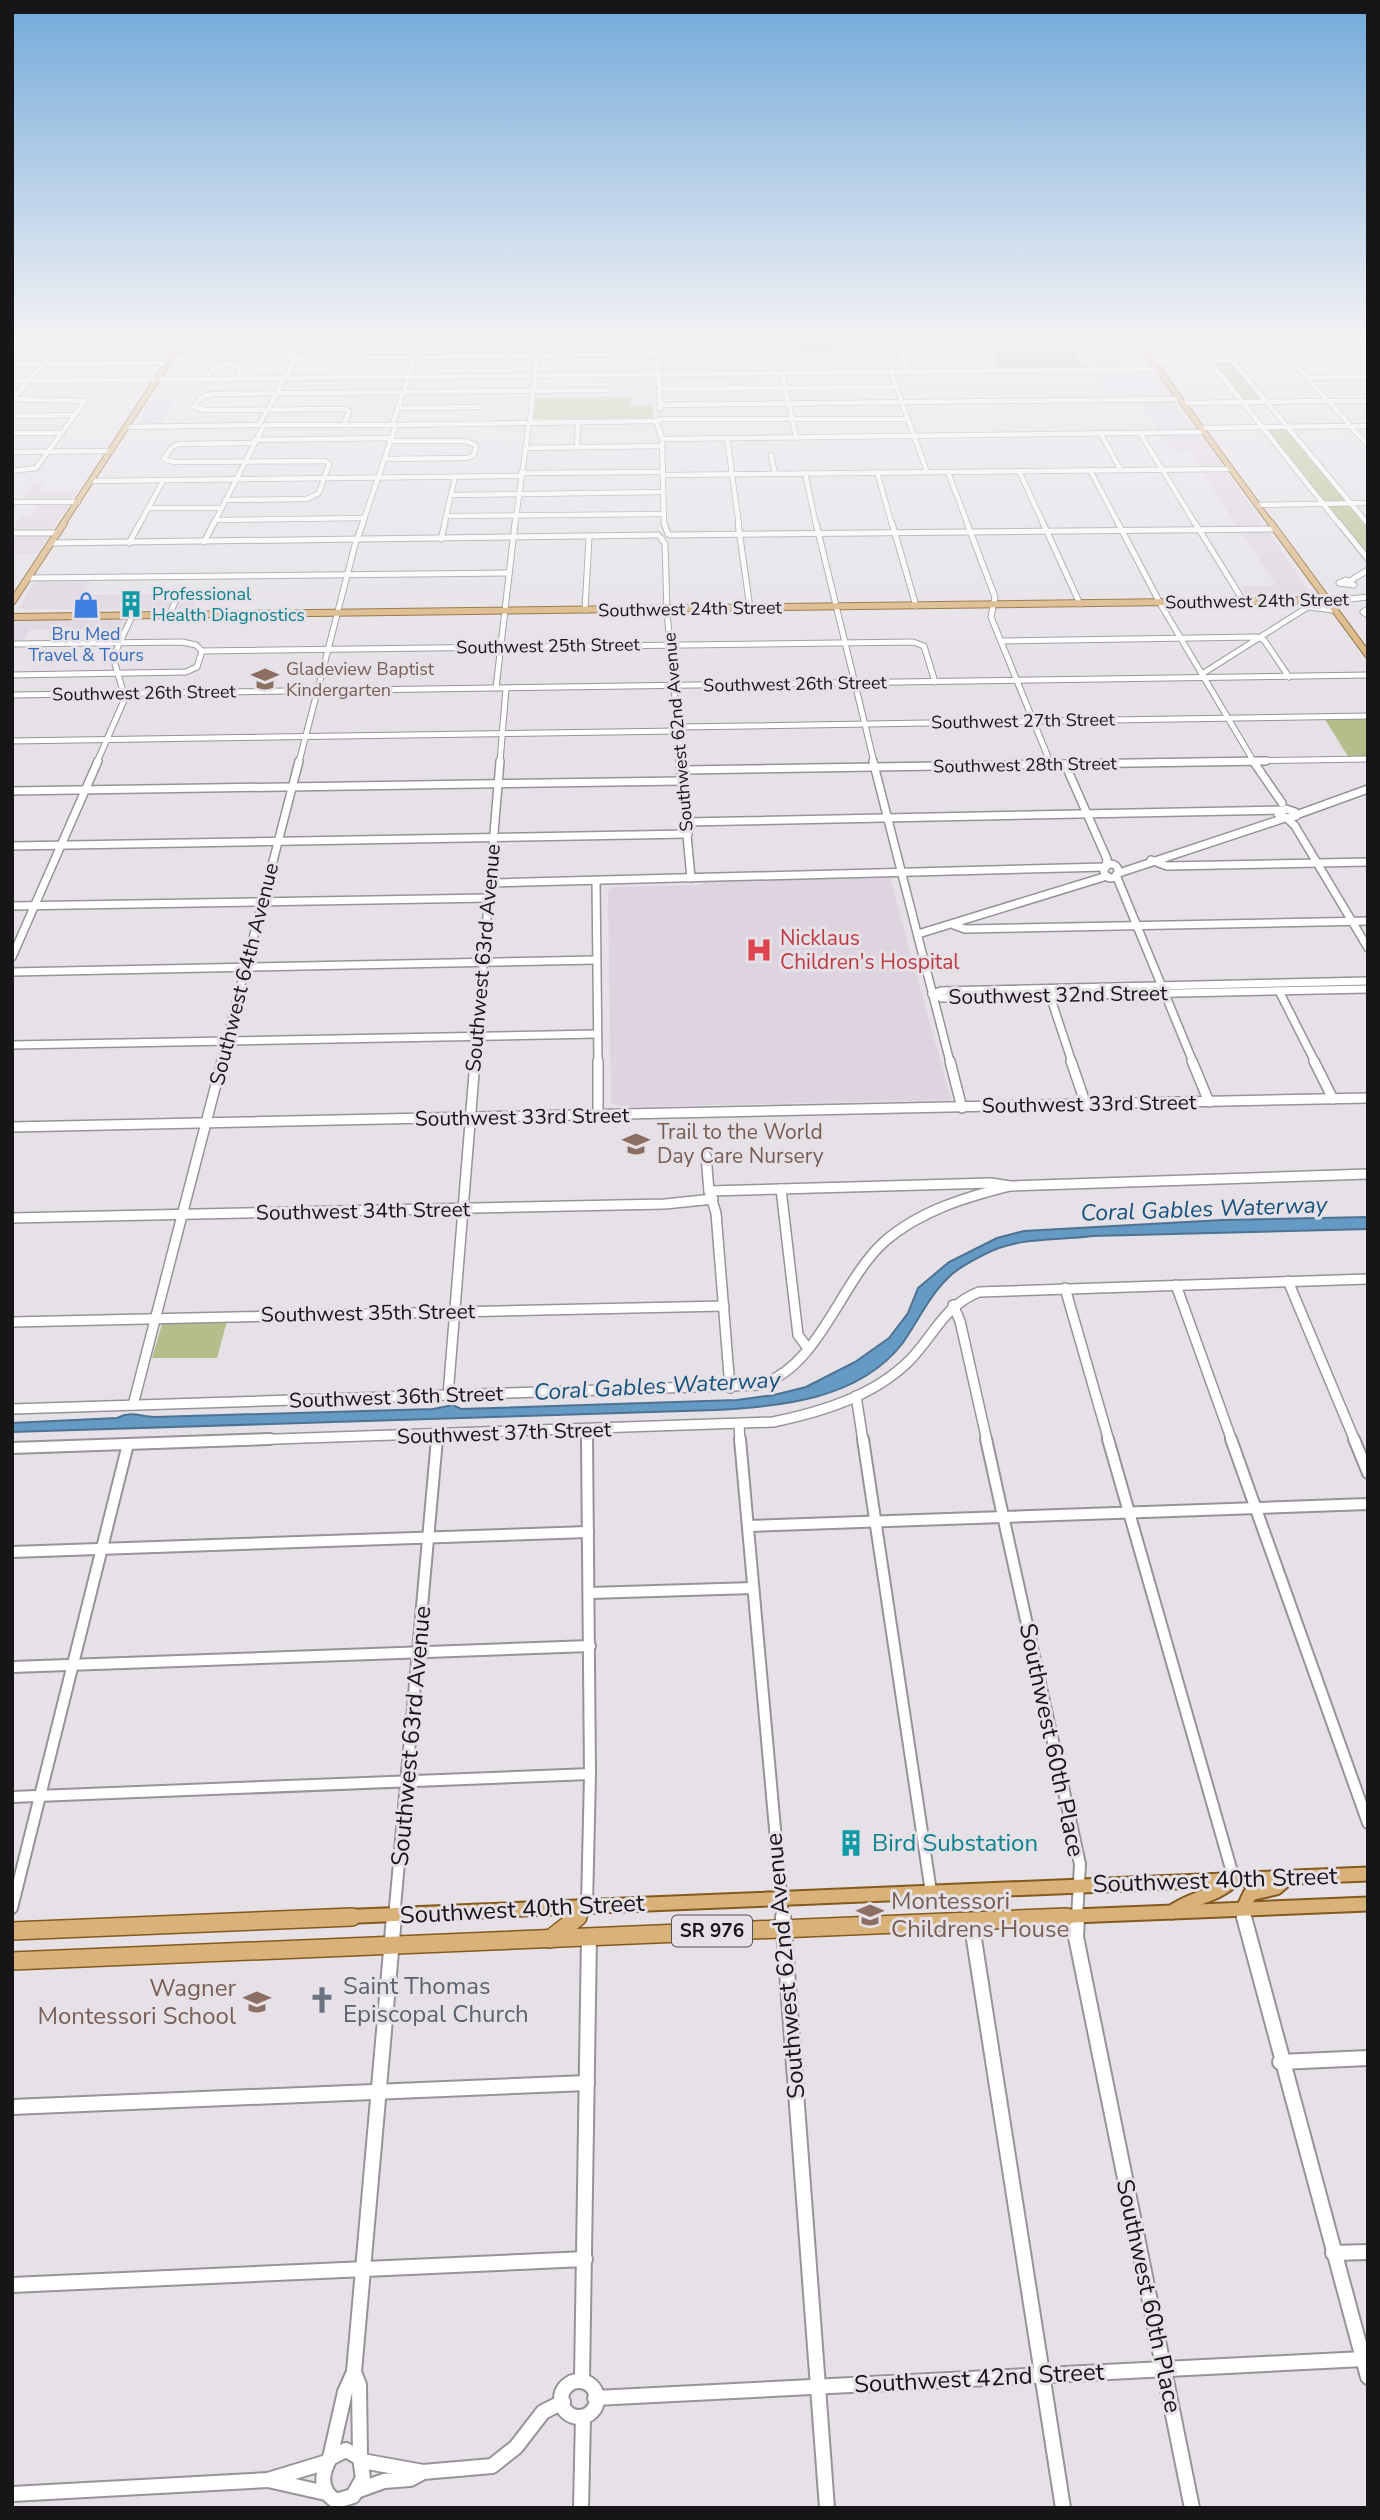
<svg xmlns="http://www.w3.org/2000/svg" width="1380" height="2520" viewBox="0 0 1380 2520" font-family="'Nunito Sans',sans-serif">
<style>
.built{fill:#ddd4e0}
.green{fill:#b4be8a}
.water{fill:#659ac5;stroke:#4e7291;stroke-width:2}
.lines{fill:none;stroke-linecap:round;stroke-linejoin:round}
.minor-far5-casing{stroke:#979398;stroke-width:6}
.minor-far4-casing{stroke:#979398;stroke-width:7}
.minor-far3-casing{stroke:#979398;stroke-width:10}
.minor-far2-casing{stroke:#979398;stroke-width:12}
.minor-far1-casing{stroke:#979398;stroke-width:14}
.minor-casing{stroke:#979398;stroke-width:18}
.major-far3-casing{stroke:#845a1e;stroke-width:7}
.major-far2-casing{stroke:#845a1e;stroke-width:8}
.major-far1-casing{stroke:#845a1e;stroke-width:17}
.major-casing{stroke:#845a1e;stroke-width:20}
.minor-far5{stroke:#fff;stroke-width:4.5}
.minor-far4{stroke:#fff;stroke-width:5}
.minor-far3{stroke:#fff;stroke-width:7}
.minor-far2{stroke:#fff;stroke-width:9}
.minor-far1{stroke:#fff;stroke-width:10}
.minor{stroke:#fff;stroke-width:14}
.major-far3{stroke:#d9b27a;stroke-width:5}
.major-far2{stroke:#d9b27a;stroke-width:6}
.major-far1{stroke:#d9b27a;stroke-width:13}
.major{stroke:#d9b27a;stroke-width:17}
.labels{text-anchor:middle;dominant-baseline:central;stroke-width:6;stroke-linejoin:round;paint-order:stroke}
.far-culture-label{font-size:18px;fill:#0d838f;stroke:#e5e1e7;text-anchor:start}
.far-street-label{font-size:18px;fill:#171517;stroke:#e5e1e7}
.far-shop-label{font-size:18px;fill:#366cbe;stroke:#e5e1e7}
.far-education-label{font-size:18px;fill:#785e54;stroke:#e5e1e7;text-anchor:start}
.shield{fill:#e5e1e7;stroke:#555255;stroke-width:2}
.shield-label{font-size:19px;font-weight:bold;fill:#171517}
.health-label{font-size:21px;fill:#be3a42;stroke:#e5e1e7;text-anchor:start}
.street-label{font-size:21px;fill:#171517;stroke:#e5e1e7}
.education-label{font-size:21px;fill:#785e54;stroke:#e5e1e7;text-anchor:start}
.water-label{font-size:23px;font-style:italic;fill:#16527d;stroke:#e5e1e7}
.near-street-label{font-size:24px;fill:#171517;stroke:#e5e1e7}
.near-culture-label{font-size:24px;fill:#0d838f;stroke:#e5e1e7;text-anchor:start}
.near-education-label{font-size:24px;fill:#785e54;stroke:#e5e1e7;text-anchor:start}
.near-worship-label{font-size:24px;fill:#5b616d;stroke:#e5e1e7;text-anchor:start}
</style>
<rect width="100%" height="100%" fill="#e5e1e7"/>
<g class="built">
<polygon points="778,339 891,339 902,368 784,371"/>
<polygon points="1137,351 1148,366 1094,367 1084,352"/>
<polygon points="1097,371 1153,371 1173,397 1109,398 1100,384 1104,384"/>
<polygon points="152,399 176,399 160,425 137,425"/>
<polygon points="1140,402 1175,402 1193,430 1159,431"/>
<polygon points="1162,435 1200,435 1221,464 1201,466 1191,451 1173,452"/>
<polygon points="1202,471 1227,472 1263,524 1237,527"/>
<polygon points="34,481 44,481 38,491 79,491 68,500 20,501"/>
<polygon points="40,503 69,506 52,529 12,532 20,517 31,517"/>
<polygon points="1240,531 1269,532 1311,594 1246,594 1241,586 1276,585"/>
<polygon points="19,534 49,535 37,554 12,554 12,543"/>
<polygon points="41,580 91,580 83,595 199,594 192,609 20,609 19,607 34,583"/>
<polygon points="20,619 121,619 123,620 119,629 30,630 23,641 12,642 12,622"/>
<polygon points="887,876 890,878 951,1100 623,1107 611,1103 608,890 614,887 700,885 708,880"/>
</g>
<g class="green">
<polygon points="831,341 834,354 797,354 794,342"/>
<polygon points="1072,351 1084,367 1000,368 992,352"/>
<polygon points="1231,361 1263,400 1244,401 1212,362"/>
<polygon points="631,397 631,405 653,405 653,418 533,419 536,398"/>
<polygon points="1266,430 1288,430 1346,502 1323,501"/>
<polygon points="1330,505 1350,506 1368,527 1368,556 1328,506"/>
<polygon points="1324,718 1368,718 1368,758 1349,758"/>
<polygon points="227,1321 217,1358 152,1358 162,1324"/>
</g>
<path class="water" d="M1368 1217V1229L1092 1236C1056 1241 1018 1236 983 1255 972 1261 957 1268 948 1278 929 1296 917 1323 902 1344 858 1400 781 1406 716 1410L12 1432V1423L117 1418C132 1410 141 1417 154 1417L433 1409 453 1405 461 1409 737 1400 774 1395 806 1387 855 1362 889 1338 908 1313 918 1288 949 1262 997 1238 1024 1231 1222 1220Z"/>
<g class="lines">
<defs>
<g id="minor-far5">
<polyline points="657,335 660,409"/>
<polyline points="894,335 908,371"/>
<polyline points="1016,335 1049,335"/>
<polyline points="1111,335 1141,346"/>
<polyline points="1189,335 1340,525"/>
<polyline points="1211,335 1368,524"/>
<polyline points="1268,335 1289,358"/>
<polyline points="303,338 625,335"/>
<polyline points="183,340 239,340 230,362"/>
<polyline points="658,340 1006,335"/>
<polyline points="1277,344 1368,343"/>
<polyline points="12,349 179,347"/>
<polyline points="900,351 1143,349"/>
<polyline points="292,357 304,335"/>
<polyline points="419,357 773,353"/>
<polyline points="296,358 412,357"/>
<polyline points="172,359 291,358"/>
<polyline points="1292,359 1368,358"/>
<polyline points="1291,360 1327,400"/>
<polyline points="1153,361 1288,359"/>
<polyline points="12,364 169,363"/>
<polyline points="891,372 927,472"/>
<polyline points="782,373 796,437"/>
<polyline points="1307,378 1368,377"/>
<polyline points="206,379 213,368 229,364 241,367 237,379"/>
<polyline points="12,381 1159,369"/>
<polyline points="659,389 897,387"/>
<polyline points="12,399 85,401 36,468 12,471"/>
<polyline points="13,399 67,335"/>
<polyline points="1331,401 1368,401"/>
<polyline points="1329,402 1350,425"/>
<polyline points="1183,403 1325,401"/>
<polyline points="660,405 1180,399"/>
<polyline points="400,408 480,407"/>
<polyline points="12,416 75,415"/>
<polyline points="530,422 539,335"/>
<polyline points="655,422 661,419 908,419"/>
<polyline points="393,423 413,363 419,355"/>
<polyline points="657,423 662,439 664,525"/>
<polyline points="259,425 296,358"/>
<polyline points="265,425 392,425"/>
<polyline points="344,425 349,411 344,409 205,410 194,407 201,397 213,394 607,390"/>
<polyline points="1354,426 1368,426"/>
<polyline points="127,427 258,425"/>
<polyline points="1202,428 1348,426"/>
<polyline points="1352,428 1368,445"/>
<polyline points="12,433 62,433"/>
<polyline points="1100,433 1121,470"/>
<polyline points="1140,433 1196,525"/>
<polyline points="727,438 739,525"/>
<polyline points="662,439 1204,432"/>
<polyline points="254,440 390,438"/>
<polyline points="577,447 578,422"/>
<polyline points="525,448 662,446"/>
<polyline points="12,452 111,451"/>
<polyline points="771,455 775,474"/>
<polyline points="384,459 467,458 474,455 476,445 465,441 389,441"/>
<polyline points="1090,470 1119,525"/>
<polyline points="1019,471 1044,525"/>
<polyline points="877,472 892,525"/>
<polyline points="948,472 968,525"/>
<polyline points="521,473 663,472"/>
<polyline points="805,473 816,525"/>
<polyline points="663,475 1231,469"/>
<polyline points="91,481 520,476"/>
<polyline points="451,495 663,492"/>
<polyline points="225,500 307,499 319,493 329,464 325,461 174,462 164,459 171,448 179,444 252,443"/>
<polyline points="12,502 78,502"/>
<polyline points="1257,505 1368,503"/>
<polyline points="148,508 221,508"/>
<polyline points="446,516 664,514"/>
<polyline points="215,520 365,518"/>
<polyline points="139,525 163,481"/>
<polyline points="213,525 263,427"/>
<polyline points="362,525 396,425 655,421"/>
<polyline points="444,525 455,477"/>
<polyline points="515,525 529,424"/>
</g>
<g id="minor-far4">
<polyline points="664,523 668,534"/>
<polyline points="738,523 750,608"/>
<polyline points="816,523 874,762"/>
<polyline points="892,523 916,606"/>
<polyline points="967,523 995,597 991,617 1050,762"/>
<polyline points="1043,523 1080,604"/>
<polyline points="1118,523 1161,605 1254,762"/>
<polyline points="1195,523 1244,602"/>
<polyline points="1339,523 1368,559"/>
<polyline points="12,533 58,533"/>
<polyline points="670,535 1274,529"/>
<polyline points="661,538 665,544 667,612 681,762"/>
<polyline points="357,539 363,523"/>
<polyline points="362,539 658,535"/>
<polyline points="441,539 445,523"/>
<polyline points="204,542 214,523"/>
<polyline points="51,543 361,539"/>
<polyline points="129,543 140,523"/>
<polyline points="28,578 509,573"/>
<polygon points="1346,580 1354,585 1339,583"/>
<polyline points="1350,581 1368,570"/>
<polyline points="1309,607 1333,610"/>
<polyline points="1368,609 1363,612 1368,615"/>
<polyline points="585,610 589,537"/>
<polyline points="169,615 177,598"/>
<polyline points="1001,641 1257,637 1264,640 1289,677"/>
<polyline points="12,644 182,642 196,645 202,651 913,642 924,646 935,682"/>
<polyline points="1202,674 1314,603 1368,597"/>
<polyline points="12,675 186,672 197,667 202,651"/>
<polyline points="496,688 515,523"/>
<polyline points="12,695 1368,675"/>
<polyline points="678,727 1368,716"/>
<polyline points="12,741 678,731"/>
<polyline points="97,762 125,698 113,657 134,612"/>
<polyline points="299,762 356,541"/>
<polyline points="500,762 506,688"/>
<polyline points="1157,762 1368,759"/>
</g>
<g id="minor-far3">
<polyline points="680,761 691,878"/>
<polyline points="873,761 950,1062"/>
<polyline points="1050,761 1051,764"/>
<polyline points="1253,761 1282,803"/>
<polyline points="1065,764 1107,859 1106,866"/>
<polyline points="682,770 1266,761"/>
<polyline points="12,791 682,781"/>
<polygon points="1286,809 1295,812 1296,816 1287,818 1278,814"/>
<polyline points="1296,815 1368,789"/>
<polyline points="1287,818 1295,826 1368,948"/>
<polyline points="686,822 1280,810"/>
<polyline points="12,846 688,834"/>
<polyline points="1151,860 1167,866 1368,862"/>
<circle cx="1111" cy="871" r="7"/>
<polyline points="1119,873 1285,818"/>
<polyline points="1116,875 1193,1062"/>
<polyline points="596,881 598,1062"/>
<polyline points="489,883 1106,867"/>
<polyline points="12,906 488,898"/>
<polyline points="954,925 965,929 1368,921"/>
<polyline points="918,934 1107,876"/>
<polyline points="12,957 98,761"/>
<polyline points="12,972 596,960"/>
<polyline points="1279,991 1315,1062"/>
<polyline points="932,994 942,998 1368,989"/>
<polyline points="932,994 941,991 1368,981"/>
<polyline points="1050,996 1072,1062"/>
<polyline points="12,1045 597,1034"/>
<polyline points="221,1062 299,761"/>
<polyline points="475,1062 500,761"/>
</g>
<g id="minor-far2">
<polyline points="598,1061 598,1115"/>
<polyline points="950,1061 962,1108"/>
<polyline points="1071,1061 1086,1105"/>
<polyline points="1192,1061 1209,1102"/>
<polyline points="1314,1061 1333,1099"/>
<polyline points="12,1127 1368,1098"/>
<polyline points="706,1156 709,1191 716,1213 730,1388"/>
<polyline points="781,1189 798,1335 807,1347"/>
<polyline points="709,1191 991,1183 1010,1186 1368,1174"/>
<polyline points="12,1218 665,1204 713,1199"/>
<polyline points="1288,1281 1355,1441"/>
<polyline points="1176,1285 1232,1441"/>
<polyline points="1065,1288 1109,1441"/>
<polyline points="953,1305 960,1321 987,1441"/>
<polyline points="12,1322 724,1306"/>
<polyline points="448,1395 475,1061"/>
<polyline points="856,1396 863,1441"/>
<polyline points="133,1405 222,1061"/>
<path d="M12 1409 759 1385C819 1368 840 1282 884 1242 919 1211 966 1197 1010 1186"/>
<polyline points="739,1425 740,1441"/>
<polyline points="587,1430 587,1441"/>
<path d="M219 1441 773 1422C822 1412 874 1396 910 1360 934 1335 945 1305 979 1292L1368 1279"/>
<polyline points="436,1441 437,1435"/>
</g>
<g id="minor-far1">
<polyline points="740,1439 783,1918"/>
<polyline points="863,1439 931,1892"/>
<polyline points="986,1439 1080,1864 1077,1918"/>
<polyline points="1108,1439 1234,1879"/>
<polyline points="1231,1439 1368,1823"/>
<polyline points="1354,1439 1368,1473"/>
<polyline points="12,1448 270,1439"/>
<polyline points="748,1526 1368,1504"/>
<polyline points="12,1552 588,1532"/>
<polyline points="590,1593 753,1588"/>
<polyline points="12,1667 590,1646"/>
<polyline points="12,1797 590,1774"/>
<polyline points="587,1906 590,1774 587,1439"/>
<polyline points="12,1908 128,1444"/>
<polyline points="1243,1909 1244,1918"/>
<polyline points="394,1918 437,1439"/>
</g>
<g id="minor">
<polyline points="783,1917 827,2508"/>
<polyline points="1077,1917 1076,1937 1192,2508"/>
<polyline points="1244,1917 1368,2377"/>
<polyline points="971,1920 1063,2508"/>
<polyline points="1280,2062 1368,2058"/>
<polyline points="12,2107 587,2083"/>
<polyline points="1333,2253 1368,2252"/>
<polyline points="12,2285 585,2259"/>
<polyline points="354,2372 359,2385 360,2457"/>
<polyline points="582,2379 589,1937"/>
<circle cx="579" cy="2399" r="18"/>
<polyline points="595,2398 1363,2359"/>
<path d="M346 2450 360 2458 363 2478 353 2496 336 2501C319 2490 321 2474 330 2458Z"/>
<polyline points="330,2458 345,2392 354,2372 394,1917"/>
<polyline points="362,2461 423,2472"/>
<polyline points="268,2480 326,2493"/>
<polyline points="359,2490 384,2481 410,2479 423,2472 492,2466 516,2447 543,2412 563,2402"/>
<polyline points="12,2494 268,2480 327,2462"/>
<polyline points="581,2508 583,2417"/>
</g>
<g id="major-far3">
<polyline points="1133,335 1272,525"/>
<polyline points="62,525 186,335"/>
</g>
<g id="major-far2">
<polyline points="1271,523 1368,655"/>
<polyline points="12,602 64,523"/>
<polyline points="12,617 1326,600"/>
</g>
<g id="major-far1">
<polyline points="1243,1909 1250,1894 1276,1888 1289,1877"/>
<path d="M1172 1912C1192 1897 1216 1897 1234 1879"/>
<polyline points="311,1918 1368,1874"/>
<polyline points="576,1918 587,1906"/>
<polyline points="1024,1918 1368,1904"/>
</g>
<g id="major">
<polyline points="12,1931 352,1917"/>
<polyline points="550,1939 578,1917"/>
<polyline points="12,1961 1066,1917"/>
</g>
</defs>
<use href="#minor-far5" class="minor-far5-casing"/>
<use href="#minor-far4" class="minor-far4-casing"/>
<use href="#minor-far3" class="minor-far3-casing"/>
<use href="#minor-far2" class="minor-far2-casing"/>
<use href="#minor-far1" class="minor-far1-casing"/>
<use href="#minor" class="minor-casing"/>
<use href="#major-far3" class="major-far3-casing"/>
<use href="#major-far2" class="major-far2-casing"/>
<use href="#major-far1" class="major-far1-casing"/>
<use href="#major" class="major-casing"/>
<use href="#minor-far5" class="minor-far5"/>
<use href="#minor-far4" class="minor-far4"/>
<use href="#minor-far3" class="minor-far3"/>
<use href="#minor-far2" class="minor-far2"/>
<use href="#minor-far1" class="minor-far1"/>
<use href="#minor" class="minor"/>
<use href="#major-far3" class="major-far3"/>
<use href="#major-far2" class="major-far2"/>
<use href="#major-far1" class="major-far1"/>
<use href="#major" class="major"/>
</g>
<linearGradient id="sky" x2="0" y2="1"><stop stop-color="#73aada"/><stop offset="0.49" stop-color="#f3f2f4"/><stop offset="1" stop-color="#f3f2f4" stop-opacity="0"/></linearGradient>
<rect width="1380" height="688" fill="url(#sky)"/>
<defs>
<symbol id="building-bare" viewBox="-9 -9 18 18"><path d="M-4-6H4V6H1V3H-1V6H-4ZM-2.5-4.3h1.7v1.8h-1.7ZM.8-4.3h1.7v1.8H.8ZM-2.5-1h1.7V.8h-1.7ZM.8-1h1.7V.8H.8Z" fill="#0f9aa8" stroke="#e5e1e7" stroke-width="2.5" paint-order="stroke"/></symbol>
<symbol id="shop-bare" viewBox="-9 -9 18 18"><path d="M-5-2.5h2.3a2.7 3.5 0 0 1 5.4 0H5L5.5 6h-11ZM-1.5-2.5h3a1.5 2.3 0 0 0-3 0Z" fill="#3f7fe0" stroke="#e5e1e7" stroke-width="2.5" paint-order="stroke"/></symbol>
<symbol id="school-bare" viewBox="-9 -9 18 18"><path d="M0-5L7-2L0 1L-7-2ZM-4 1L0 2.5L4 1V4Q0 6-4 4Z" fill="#8d6e63" stroke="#e5e1e7" stroke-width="2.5" paint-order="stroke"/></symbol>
<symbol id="hospital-bare" viewBox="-9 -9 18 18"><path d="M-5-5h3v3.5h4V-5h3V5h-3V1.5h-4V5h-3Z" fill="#e0444e" stroke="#e5e1e7" stroke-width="2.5" paint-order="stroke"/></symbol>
<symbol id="church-bare" viewBox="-9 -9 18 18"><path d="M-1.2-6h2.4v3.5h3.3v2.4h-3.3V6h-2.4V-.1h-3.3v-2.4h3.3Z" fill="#6b7280" stroke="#e5e1e7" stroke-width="2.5" paint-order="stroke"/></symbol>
</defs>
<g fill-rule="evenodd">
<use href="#building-bare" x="112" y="585" width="38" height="38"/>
<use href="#shop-bare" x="67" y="586" width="38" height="38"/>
<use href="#school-bare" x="246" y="660" width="38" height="38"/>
<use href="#hospital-bare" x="740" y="931" width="38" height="38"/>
<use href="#school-bare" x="617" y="1125" width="38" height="38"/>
<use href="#building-bare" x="832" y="1824" width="38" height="38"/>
<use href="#school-bare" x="851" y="1896" width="38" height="38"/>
<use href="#church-bare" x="303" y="1981" width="38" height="38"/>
<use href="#school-bare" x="238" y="1983" width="38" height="38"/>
</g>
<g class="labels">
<g class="far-culture-label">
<text x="152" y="594">Professional<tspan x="152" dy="21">Health Diagnostics</tspan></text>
</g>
<g class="far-street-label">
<text transform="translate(1257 601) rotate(-1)">Southwest 24th Street</text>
<text transform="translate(690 609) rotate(-1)">Southwest 24th Street</text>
<text transform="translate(548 646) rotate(-1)">Southwest 25th Street</text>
<text transform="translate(795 684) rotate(-1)">Southwest 26th Street</text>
<text transform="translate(144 693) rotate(-1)">Southwest 26th Street</text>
<text transform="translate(1023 721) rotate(-1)">Southwest 27th Street</text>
<text transform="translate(678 732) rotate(-95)">Southwest 62nd Avenue</text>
<text transform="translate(1025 765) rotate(-1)">Southwest 28th Street</text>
</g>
<g class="far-shop-label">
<text x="86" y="634">Bru Med<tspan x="86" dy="21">Travel &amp; Tours</tspan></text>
</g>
<g class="far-education-label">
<text x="286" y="669">Gladeview Baptist<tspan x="286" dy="21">Kindergarten</tspan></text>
</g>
<rect class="shield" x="672" y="1915.5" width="80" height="31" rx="5"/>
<g class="shield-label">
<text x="712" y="1931">SR 976</text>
</g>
<g class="health-label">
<text x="780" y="938">Nicklaus<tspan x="780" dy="24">Children's Hospital</tspan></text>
</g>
<g class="street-label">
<text transform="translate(483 958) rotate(-85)">Southwest 63rd Avenue</text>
<text transform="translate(244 974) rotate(-76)">Southwest 64th Avenue</text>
<text transform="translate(1058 995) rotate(-1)">Southwest 32nd Street</text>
<text transform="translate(1089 1104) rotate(-1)">Southwest 33rd Street</text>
<text transform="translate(522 1117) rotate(-1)">Southwest 33rd Street</text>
<text transform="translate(363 1211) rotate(-1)">Southwest 34th Street</text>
<text transform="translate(368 1313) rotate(-1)">Southwest 35th Street</text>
<text transform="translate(396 1397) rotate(-2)">Southwest 36th Street</text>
<text transform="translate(504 1433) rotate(-2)">Southwest 37th Street</text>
</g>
<g class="education-label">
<text x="657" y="1132">Trail to the World<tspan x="657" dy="24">Day Care Nursery</tspan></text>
</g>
<g class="water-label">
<text transform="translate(1204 1209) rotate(-2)">Coral Gables Waterway</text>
<text transform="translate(657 1386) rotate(-3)">Coral Gables Waterway</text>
</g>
<g class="near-street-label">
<text transform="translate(411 1736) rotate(-85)">Southwest 63rd Avenue</text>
<text transform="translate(1052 1740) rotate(78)">Southwest 60th Place</text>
<text transform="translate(1215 1880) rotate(-2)">Southwest 40th Street</text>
<text transform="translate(522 1909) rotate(-3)">Southwest 40th Street</text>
<text transform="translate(785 1966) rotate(-95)">Southwest 62nd Avenue</text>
<text transform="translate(1149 2296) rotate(78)">Southwest 60th Place</text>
<text transform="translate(979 2378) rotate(-3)">Southwest 42nd Street</text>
</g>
<g class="near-culture-label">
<text x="872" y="1843">Bird Substation</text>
</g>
<g class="near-education-label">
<text x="891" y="1901">Montessori<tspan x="891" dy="28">Childrens House</tspan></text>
<text x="236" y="1988" text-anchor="end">Wagner<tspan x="236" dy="28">Montessori School</tspan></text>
</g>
<g class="near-worship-label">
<text x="343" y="1986">Saint Thomas<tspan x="343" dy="28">Episcopal Church</tspan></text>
</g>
</g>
<rect width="1380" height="2520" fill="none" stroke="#171517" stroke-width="28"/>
</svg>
